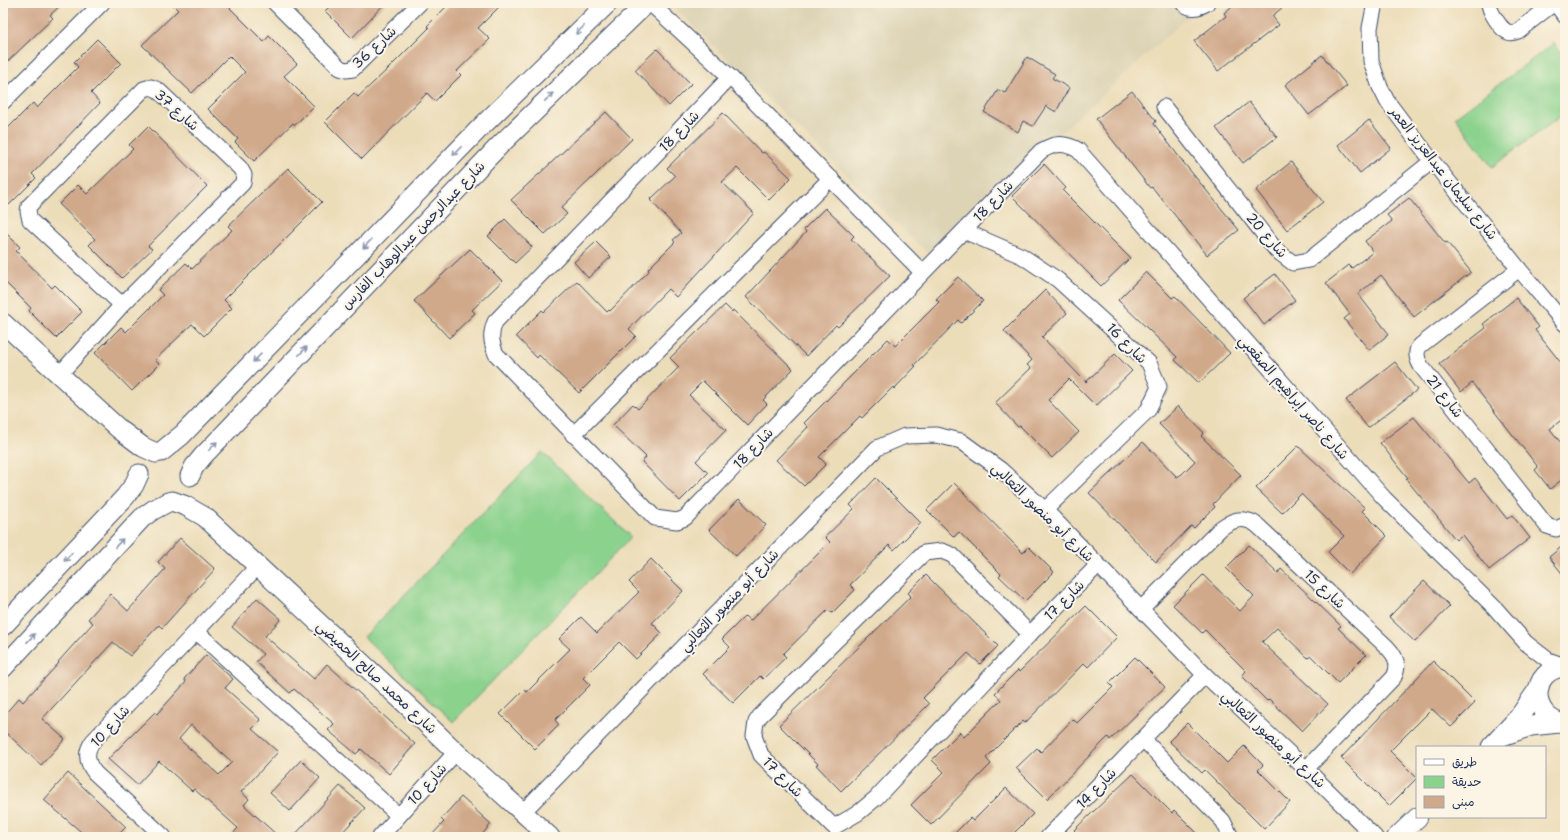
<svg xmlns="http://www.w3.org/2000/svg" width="1568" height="840" viewBox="0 0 1568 840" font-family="'Shantell Sans','Playpen Sans Arabic',sans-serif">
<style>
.built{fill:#ddd4b6}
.green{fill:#8bd28d;stroke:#538076}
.building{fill:#d0a88a;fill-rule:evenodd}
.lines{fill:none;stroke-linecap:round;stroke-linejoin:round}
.minor-casing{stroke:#3a496c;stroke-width:17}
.tertiary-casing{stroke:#3a496c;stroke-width:21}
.minor{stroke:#fff;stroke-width:15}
.tertiary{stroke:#fff;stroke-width:19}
.oneway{stroke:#8d97ae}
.labels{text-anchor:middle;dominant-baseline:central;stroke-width:4;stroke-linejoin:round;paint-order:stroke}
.street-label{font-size:14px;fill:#1b2f5e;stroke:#fcf5e5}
</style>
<rect width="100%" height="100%" fill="#fcf5e5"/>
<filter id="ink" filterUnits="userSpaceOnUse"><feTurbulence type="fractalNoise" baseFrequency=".025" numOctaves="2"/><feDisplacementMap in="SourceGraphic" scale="8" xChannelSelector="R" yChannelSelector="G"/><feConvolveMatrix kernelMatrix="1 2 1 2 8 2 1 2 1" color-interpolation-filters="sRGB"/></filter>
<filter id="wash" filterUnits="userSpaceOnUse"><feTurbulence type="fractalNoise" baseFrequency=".012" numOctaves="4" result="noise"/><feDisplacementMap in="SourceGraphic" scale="16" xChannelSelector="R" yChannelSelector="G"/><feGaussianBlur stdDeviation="0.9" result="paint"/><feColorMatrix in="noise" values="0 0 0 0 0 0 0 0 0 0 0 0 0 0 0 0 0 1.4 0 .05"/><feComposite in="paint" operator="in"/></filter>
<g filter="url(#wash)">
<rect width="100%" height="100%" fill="#ecddb9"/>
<polygon class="built" points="675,3 1177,3 1188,17 930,251 925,251 697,30 676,9"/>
<g class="green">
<polygon points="1554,43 1565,57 1565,113 1492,167 1455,117"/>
<polygon points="542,452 631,537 453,722 364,637"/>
</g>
<g id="blocks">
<g class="building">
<polygon points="3,3 63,3 50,15 53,18 3,66"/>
<polygon points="171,3 225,3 264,42 269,36 297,64 284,76 314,106 295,125 293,123 254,161 235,142 238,139 208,109 245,72 229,56 192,93 142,45 178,10"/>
<polygon points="333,3 385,3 352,38 325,11"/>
<polygon points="450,3 503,3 478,28 490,39 457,71 461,75 435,101 427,93 362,159 325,122 354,93 358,97 389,68 429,28 427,26"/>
<polygon points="1236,3 1288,3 1272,16 1279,25 1218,71 1194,41 1226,16 1224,13"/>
<polygon points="97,39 121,63 91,93 100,103 32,174 36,178 9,205 3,199 3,133 33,103 37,108 78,67 74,62"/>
<polygon points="657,49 691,84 669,106 635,70"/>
<polygon points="1322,55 1347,86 1309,115 1285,85"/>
<polygon points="1027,57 1055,74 1052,78 1069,88 1056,112 1046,106 1033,126 1023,121 1018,132 984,112 998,90 1005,93"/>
<polygon points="1132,91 1156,121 1154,124 1183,162 1239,230 1207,255 1152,187 1150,188 1096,119"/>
<polygon points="1249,102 1277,137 1243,163 1216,128"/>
<polygon points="606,112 632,139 561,208 567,214 545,234 511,200"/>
<polygon points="723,113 762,153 764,152 791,178 769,200 737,168 722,182 754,213 676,297 668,289 629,329 636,336 579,393 539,355 537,358 516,336 542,310 544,312 577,281 607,312 609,310 610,311 649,271 648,269 675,242 673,240 681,233 650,200 675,176 667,168"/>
<polygon points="1369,120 1391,148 1360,173 1338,145"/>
<polygon points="148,126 207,186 148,246 152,249 122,278 89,245 95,239 59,204 78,185 87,194 133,149 129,145"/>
<polygon points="1291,162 1323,202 1287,230 1256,190"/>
<polygon points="1044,164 1066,188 1063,191 1130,258 1101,286 1012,196"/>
<polygon points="288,168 322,202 224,300 232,308 204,336 192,324 155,360 159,364 132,391 95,353 121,327 126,332 163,295 158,290 186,263 192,269 232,230 228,226"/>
<polygon points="1409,198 1445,243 1447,242 1471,272 1414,317 1381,275 1358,294 1389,334 1369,350 1344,319 1350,314 1326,283 1349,265 1352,268 1373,252 1365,241 1392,221 1387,215"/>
<polygon points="825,208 854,236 851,239 890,276 838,327 836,325 806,356 746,297 806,232 804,229"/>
<polygon points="505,219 532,247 515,263 488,236"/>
<polygon points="3,230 20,247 16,251 52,288 55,285 82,312 56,338 29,311 31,308 3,280"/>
<polygon points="596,242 611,257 588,278 574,262"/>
<polygon points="470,249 502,281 472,310 475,313 449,338 414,301"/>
<polygon points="1146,272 1172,298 1175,296 1230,353 1199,383 1175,360 1177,357 1118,300"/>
<polygon points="1275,274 1295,300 1264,325 1243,298"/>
<polygon points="958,277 983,301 961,323 958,320 914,365 916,366 894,389 893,387 862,418 860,416 819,457 826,464 804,486 776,460 808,427 804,423 888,339 895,346 939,302 936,299"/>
<polygon points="1045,290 1067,313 1042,337 1086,382 1115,354 1132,371 1096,406 1069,379 1048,400 1079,432 1052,458 1020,426 1018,427 995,403 1031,368 1027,365 1032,360 1004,331"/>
<polygon points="1516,298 1539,327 1535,330 1565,368 1565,417 1550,429 1565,448 1565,477 1550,489 1535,470 1538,467 1472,383 1461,392 1439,364 1486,328 1483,324"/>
<polygon points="725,305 732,312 733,310 793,369 763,400 767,404 747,425 703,381 689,395 726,430 696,461 708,473 680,501 642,462 646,457 613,425 633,404 638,409 679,367 670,358"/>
<polygon points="1395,362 1417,390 1368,428 1346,400"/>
<polygon points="1178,406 1204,433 1201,436 1241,475 1213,504 1215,507 1194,528 1191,526 1156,562 1089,493 1143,442 1177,477 1182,474 1195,461 1159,424"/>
<polygon points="1414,417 1469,483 1475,478 1507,519 1512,515 1530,538 1489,570 1462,535 1456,540 1406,479 1408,478 1380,443"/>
<polygon points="1298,446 1365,508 1362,511 1387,536 1350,574 1328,552 1344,536 1301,494 1282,513 1256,488"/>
<polygon points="876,478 921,523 894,550 889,545 850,585 855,590 832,613 828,610 783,654 786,657 763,679 760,676 733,703 703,674 730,647 722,639 745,616 750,621 830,542 825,537 854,509 850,505"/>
<polygon points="954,483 1023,553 1029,547 1054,572 1025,601 999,576 1001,574 959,532 954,537 927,510"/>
<polygon points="739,499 766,525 736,556 709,530"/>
<polygon points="180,538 215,569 162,628 159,625 130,656 113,642 42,719 65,739 41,765 3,730 3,716 19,698 23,702 59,663 58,662 93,623 88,619 110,594 128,611 165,569 158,562"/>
<polygon points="1565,544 1565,577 1549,557"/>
<polygon points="1249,545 1278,573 1281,569 1314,600 1341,626 1338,628 1366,655 1338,683 1311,656 1308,658 1277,628 1262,642 1328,704 1302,731 1269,699 1267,701 1242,676 1246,671 1205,630 1202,633 1173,605 1203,575 1240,611 1254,596 1226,568"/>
<polygon points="651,559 683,591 652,623 662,633 636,659 619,642 583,678 590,685 555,720 559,725 535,749 500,714 524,690 527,692 570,649 559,639 581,617 597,633 639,592 629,582"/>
<polygon points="926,575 998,646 980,664 968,653 923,698 929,704 841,791 816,765 818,764 779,725 911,596 908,593"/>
<polygon points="1424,581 1450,606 1415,642 1389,617"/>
<polygon points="257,598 281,619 265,636 314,679 327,664 415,744 389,774 361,749 356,754 328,730 334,724 294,689 290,693 256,662 263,654 232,627"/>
<polygon points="1086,606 1117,637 1088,667 1084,663 1025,723 1023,721 986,758 991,764 931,825 911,805 944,772 932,760 960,732 964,737 1001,700 995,693 1018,670 1019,672"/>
<path d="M206 655 233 679 225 688 261 720 252 729 278 752 241 792 249 799 244 805 279 837H230L238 828 194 789 192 791 159 761 137 785 108 759 155 712 157 714 186 682 184 679ZM191 725 232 762 219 775 179 739Z"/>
<polygon points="1135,657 1165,687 1110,740 1108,737 1047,799 1016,768 1037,748 1041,752 1073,719 1077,723 1113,687 1109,683"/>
<polygon points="1433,661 1475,703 1451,727 1432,709 1390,751 1417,778 1389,806 1341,758"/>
<polygon points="1187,723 1227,763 1244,746 1263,765 1258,770 1290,802 1264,829 1205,770 1202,773 1169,741"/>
<polygon points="301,760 320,778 290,811 270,793"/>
<polygon points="68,773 126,827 116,837 87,837 44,800"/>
<polygon points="1133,774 1172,813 1174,810 1201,837 1081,837 1074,830"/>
<polygon points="340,786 365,808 338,837 293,837"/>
<polygon points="1006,788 1033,814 1010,837 951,837 970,818 973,821"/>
<polygon points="461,797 491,824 480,837 430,837 444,822 441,819"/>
</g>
</g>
</g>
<g filter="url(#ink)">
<use href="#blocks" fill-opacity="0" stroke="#3a496c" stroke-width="1"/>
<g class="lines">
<defs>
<g id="minor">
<polyline points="275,3 340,68 346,70 353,69 420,3"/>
<polyline points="650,3 730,77 922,272"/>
<path d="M1183 3C1191 10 1198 8 1207 3"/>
<polyline points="1375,3 1370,28 1371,61 1380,87 1387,101 1432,161 1519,269 1565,324"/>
<path d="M1489 3C1489 11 1501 30 1508 32 1512 34 1515 32 1518 31L1554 3"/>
<polyline points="1555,3 1565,16"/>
<path d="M730 77 495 322C490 334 491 342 496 354L655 518 677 521 685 518 1041 151C1055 143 1064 142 1078 150L1384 498 1495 608 1526 643 1548 660 1565 666"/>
<polyline points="3,102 102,3"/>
<polyline points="1164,107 1276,250 1293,263 1309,260 1432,161"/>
<polyline points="964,231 1022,256 1058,280 1149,363 1159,387 1148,410 1045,510"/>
<path d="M1519 269 1421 345C1414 351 1417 359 1421 366L1547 526 1556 529 1565 525"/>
<polyline points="59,375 122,305 243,183 244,175 240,168 158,90 151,87 144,89 29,206 28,211 30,220 122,305"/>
<polyline points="573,435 831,178"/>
<path d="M1141 609 1221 528C1233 519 1244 516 1257 525L1387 647C1396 656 1400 665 1394 677L1306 769"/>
<polyline points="197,632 398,815"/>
<polyline points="1030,634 952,555 942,551 924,553 760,716 756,722 754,736 761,755 834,827 858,813 876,798 1030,634 1098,565"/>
<polyline points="1143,739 1223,821 1231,837"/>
<polyline points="523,812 877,448 905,436 936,435 961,441 1001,470 1045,510 1205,675 1306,769 1375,837"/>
<path d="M164 837 95 773C86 762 85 752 93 741L258 566"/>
<polyline points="380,837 456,752"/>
<polyline points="1048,837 1205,675"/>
</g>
<g id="tertiary">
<polyline points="3,323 119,429 143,447 156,453"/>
<polyline points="161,452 182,435 479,129 608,3"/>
<polyline points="190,476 194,467 203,456 499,146 647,3"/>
<polyline points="172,501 186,506 205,517 408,706 456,752 550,837"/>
<polyline points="3,626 125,497 134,485 139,474"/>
<path d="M1565 667C1529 669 1529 718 1565 724"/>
<polyline points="3,668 142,518 153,510 168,502"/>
<polyline points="1505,735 1531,726 1559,723"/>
<polyline points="1491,747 1519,717 1539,688"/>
<polyline points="1397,837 1418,817"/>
</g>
</defs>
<use href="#minor" class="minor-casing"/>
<use href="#tertiary" class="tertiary-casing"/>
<use href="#minor" class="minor"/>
<use href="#tertiary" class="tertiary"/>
</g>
<defs><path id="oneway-shaft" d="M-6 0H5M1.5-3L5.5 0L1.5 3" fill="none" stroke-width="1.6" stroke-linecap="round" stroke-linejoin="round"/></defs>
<g class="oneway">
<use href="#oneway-shaft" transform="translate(580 30) rotate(135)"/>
<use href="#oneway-shaft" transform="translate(549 97) rotate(-44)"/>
<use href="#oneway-shaft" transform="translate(457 151) rotate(134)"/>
<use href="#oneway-shaft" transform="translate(367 244) rotate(134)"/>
<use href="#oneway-shaft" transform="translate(303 351) rotate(-46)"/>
<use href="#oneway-shaft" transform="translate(257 358) rotate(134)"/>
<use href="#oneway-shaft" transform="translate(213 446) rotate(-46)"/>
<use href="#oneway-shaft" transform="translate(119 543) rotate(-47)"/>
<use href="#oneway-shaft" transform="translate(68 557) rotate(133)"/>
<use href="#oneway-shaft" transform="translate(31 638) rotate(-47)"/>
</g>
</g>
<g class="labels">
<g class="street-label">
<text transform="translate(374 47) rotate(-43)">شارع 36</text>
<text transform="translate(177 110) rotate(42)">شارع 37</text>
<text transform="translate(679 131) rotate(-46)">شارع 18</text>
<text transform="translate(1444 173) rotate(52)">شارع سليمان عبدالعزيز العمر</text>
<text transform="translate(993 201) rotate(-46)">شارع 18</text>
<text transform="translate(413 235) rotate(-46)">شارع عبدالرحمن عبدالوهاب الفارس</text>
<text transform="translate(1267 235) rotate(49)">شارع 20</text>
<text transform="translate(1127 343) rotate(45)">شارع 16</text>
<text transform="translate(1445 396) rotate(52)">شارع 21</text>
<text transform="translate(1294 397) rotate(49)">شارع ناصر إبراهيم الصقعبي</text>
<text transform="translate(753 448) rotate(-46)">شارع 18</text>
<text transform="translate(1043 512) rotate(44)">شارع أبو منصور الثعالبي</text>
<text transform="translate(1325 589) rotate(43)">شارع 15</text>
<text transform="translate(729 600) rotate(-46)">شارع أبو منصور الثعالبي</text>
<text transform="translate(1064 600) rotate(-45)">شارع 17</text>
<text transform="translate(377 677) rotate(43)">شارع محمد صالح الحميضي</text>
<text transform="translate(110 726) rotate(-48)">شارع 10</text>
<text transform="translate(1274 739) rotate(43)">شارع أبو منصور الثعالبي</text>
<text transform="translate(783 777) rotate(45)">شارع 17</text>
<text transform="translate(427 784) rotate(-48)">شارع 10</text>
<text transform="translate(1096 788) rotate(-46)">شارع 14</text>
</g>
</g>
<rect width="1568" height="840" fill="none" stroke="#fcf5e5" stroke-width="16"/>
<rect x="1416" y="746" width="130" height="72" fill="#fcf5e5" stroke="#a2a6af"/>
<rect x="1424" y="759" width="20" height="6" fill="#ffffff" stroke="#a2a6af"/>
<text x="1452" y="766" font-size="12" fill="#1b2f5e">طريق</text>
<rect x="1424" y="776" width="20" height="12" fill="#8bd28d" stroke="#a2a6af"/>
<text x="1452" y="786" font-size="12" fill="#1b2f5e">حديقة</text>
<rect x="1424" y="796" width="20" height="12" fill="#d0a88a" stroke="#a2a6af"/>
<text x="1452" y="806" font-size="12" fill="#1b2f5e">مبنى</text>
</svg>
